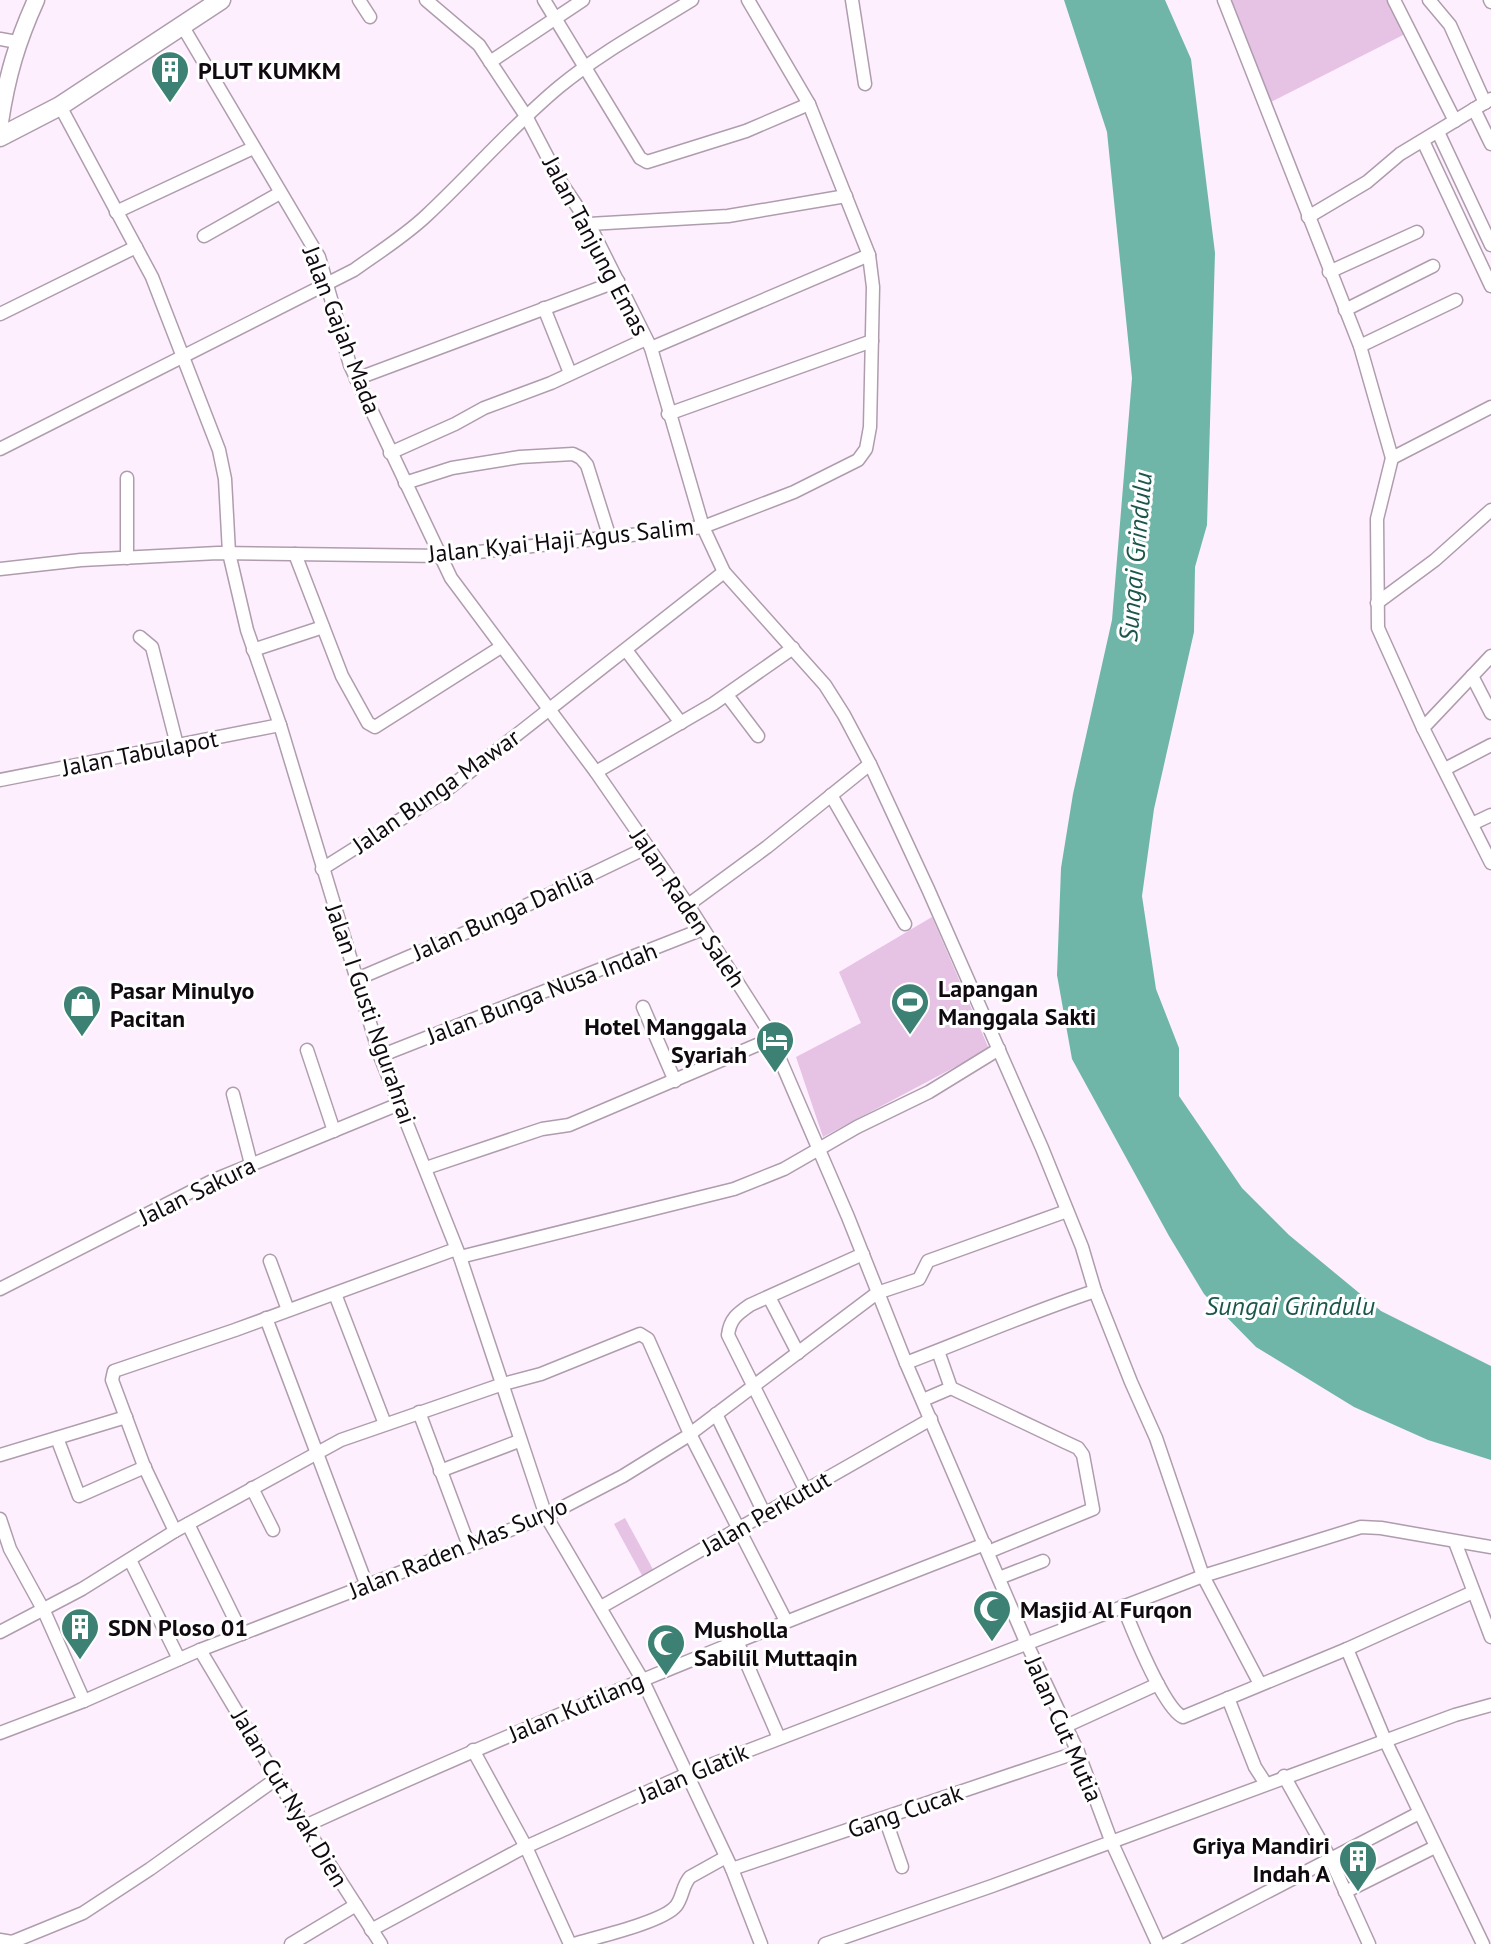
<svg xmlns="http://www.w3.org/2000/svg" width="1491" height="1944" viewBox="0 0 1491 1944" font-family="'PT Sans',sans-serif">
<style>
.green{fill:#e6c2e5}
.water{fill:#6fb6a8}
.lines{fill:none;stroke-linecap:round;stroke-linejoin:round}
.minor-casing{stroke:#af9dae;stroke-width:15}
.major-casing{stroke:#af9dae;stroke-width:19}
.highway-casing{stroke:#af9dae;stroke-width:21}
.minor{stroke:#fff;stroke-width:12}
.major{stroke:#fff;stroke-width:16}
.highway{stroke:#fff;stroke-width:18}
.labels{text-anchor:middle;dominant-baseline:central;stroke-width:6;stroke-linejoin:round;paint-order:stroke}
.poi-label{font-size:24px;font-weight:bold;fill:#100a10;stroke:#fff;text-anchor:start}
.street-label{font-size:24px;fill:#100a10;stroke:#fff}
.water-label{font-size:26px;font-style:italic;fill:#1b564c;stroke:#fff}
</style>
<rect width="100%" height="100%" fill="#feeffe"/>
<g class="green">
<polygon points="1224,0 1393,0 1409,32 1265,105"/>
<polygon points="932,917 989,1049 823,1137 796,1057 861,1023 839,972"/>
<polygon points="625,1518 655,1573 644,1579 614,1524"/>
</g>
<polygon class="water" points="1064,0 1165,0 1191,59 1215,253 1207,525 1195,567 1194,632 1154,809 1142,896 1156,989 1179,1048 1179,1096 1242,1188 1289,1235 1381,1311 1491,1366 1491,1460 1428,1440 1354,1407 1256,1347 1204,1294 1169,1236 1072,1059 1057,975 1061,868 1073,794 1112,620 1132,378 1107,132"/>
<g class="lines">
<defs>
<g id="minor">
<polyline points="359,0 370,17"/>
<polyline points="426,0 479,45 526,116 560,181 589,224 651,348 703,527 724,572 825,685 844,715 870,764 928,889 1042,1148 1082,1247 1095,1291 1131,1382 1156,1438 1203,1576 1260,1684"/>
<polyline points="544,0 640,158 647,162 746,131 809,104"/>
<polyline points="852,0 865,84"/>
<polyline points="1224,0 1360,346 1392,458 1377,519 1378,628 1423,728 1491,863"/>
<polyline points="1394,0 1455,121"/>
<polyline points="1429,0 1450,25 1485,103"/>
<polyline points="1490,0 1491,2"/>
<polyline points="183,27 319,257 350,365 451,578 596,772 688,905 766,1027 848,1217 906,1363 1026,1642 1078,1752 1112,1843 1158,1944"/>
<polyline points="0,39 17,42"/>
<polyline points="490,62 583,0"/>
<polyline points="60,106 152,277 219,450 225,479 229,553 247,630 280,725 380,1056 460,1257 546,1516 642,1679 732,1869 761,1944"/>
<polyline points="1474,109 1491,144"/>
<polyline points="1438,132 1491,245"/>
<polyline points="1423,141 1491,286"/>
<polyline points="116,212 253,148"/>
<polyline points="1308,217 1367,182 1400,154 1491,99"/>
<polyline points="589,224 728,216 846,196"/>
<polyline points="204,236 280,193"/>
<polyline points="1329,272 1417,232"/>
<polyline points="544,308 570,373"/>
<polyline points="1345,310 1433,266"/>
<polyline points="0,314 136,247"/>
<polyline points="1360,346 1456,300"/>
<polyline points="651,348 869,255"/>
<polyline points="356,379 618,281"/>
<polyline points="668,414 872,341"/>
<path d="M0 449 354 270C379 252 405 236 427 215 472 173 512 126 559 87 600 53 647 28 692 0"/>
<polyline points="390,453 455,424 484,408 551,383 646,339"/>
<polyline points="1392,458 1491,407"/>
<polyline points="127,478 127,558"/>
<polyline points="405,483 452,468 520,457 573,454 581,458 587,465 609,535"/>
<polyline points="295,554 342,676 368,723 375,727 501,647"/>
<polyline points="0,569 81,560 218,553 442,556 703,527 794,492 858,460 866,449 870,427 873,287 869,255 809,104 748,0"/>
<polyline points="1377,603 1435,560 1491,510"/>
<polyline points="140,637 152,647 177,745"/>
<polyline points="253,650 323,627"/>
<polyline points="626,650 681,723"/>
<polyline points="1472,676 1491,713"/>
<polyline points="727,695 758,736"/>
<polyline points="1423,728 1491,656"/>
<polyline points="1445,769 1491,745"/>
<polyline points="596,772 713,704 793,648"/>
<polyline points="0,780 280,725"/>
<polyline points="831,795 905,924"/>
<polyline points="1472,824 1491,815"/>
<polyline points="322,869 444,792 724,572"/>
<polyline points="688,905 767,847 870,764"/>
<polyline points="357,979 500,918 648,847"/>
<polyline points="643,1007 675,1081"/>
<polyline points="307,1050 334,1131"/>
<polyline points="380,1056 703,929"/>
<polyline points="233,1094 251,1164"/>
<polyline points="426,1168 542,1129 569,1125 771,1039"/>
<polyline points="460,1257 734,1189 784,1169 857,1127 929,1092 999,1049"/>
<polyline points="270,1261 288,1310"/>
<polyline points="0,1289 214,1180 399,1104"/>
<polyline points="335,1294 385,1424"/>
<polyline points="769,1297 798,1353"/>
<polyline points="266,1318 367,1586"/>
<polyline points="938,1351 951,1388"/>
<path d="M906 1363C969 1339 1031 1312 1095 1291"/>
<polyline points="923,1400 951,1388 1065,1442 1078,1448 1083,1455 1093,1509 988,1552"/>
<polyline points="419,1412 469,1546"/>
<polyline points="716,1414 765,1515"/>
<polyline points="57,1438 79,1496 145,1467"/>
<polyline points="0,1455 126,1417"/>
<polyline points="440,1471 519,1441"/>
<polyline points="252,1488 273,1530"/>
<path d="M806 1491 728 1335C730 1319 737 1314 750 1305L863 1254"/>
<polyline points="0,1519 10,1549 44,1611 84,1701"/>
<polyline points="188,1524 242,1634"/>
<polyline points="175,1531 144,1466 112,1380 114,1371 235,1330 456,1249"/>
<polyline points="1455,1542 1491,1637"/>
<polyline points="130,1560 179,1659"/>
<polyline points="999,1578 1043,1561"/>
<path d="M1123 1606C1132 1629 1164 1709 1183 1717L1347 1649 1473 1592"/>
<polyline points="601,1607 931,1419"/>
<polyline points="0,1632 82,1589 175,1531 341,1440 503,1384 541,1374 640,1334 648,1339 690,1434 786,1621"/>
<polyline points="737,1641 779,1738"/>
<polyline points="1347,1649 1385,1740 1483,1944"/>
<polyline points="200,1650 305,1826 381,1944"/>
<polyline points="1228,1698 1255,1767 1266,1784"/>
<polyline points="1066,1726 1158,1684"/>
<polyline points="0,1733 84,1701 200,1650 546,1516 623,1476 686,1437 877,1293 919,1279 928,1261 1067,1211"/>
<polyline points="473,1750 526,1847 570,1944"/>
<polyline points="1284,1776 1331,1860 1369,1944"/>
<polyline points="885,1818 902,1867"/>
<path d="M305 1826C528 1724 755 1633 985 1544"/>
<polyline points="732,1869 1078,1752"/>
<polyline points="1345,1892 1435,1847"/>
<polyline points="371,1930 519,1850 687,1774 1203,1576 1361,1527 1381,1528 1491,1547"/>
<polyline points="0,1940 12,1942 83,1913 150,1869 276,1779"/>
<polyline points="291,1944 356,1905"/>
<path d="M574 1944C597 1937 663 1922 676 1906 683 1897 682 1886 690 1877L726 1857"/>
<polyline points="825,1944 992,1886 1455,1715 1491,1705"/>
<polyline points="1167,1944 1419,1813"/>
</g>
<path id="major" d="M0 122C7 76 17 42 36 0"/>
<polyline id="highway" points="0,137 60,106 221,0"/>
</defs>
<use href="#minor" class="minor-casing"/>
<use href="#major" class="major-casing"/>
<use href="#highway" class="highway-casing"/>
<use href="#minor" class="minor"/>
<use href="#major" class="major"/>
<use href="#highway" class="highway"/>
</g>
<defs>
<symbol id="building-pin" viewBox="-11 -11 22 30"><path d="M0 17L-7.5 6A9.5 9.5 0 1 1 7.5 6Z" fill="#3d8175" stroke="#fff"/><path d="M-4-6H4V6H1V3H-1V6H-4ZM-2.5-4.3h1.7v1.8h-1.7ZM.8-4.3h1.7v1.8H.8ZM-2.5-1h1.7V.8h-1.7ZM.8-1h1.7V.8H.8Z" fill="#fff"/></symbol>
<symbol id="stadium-pin" viewBox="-11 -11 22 30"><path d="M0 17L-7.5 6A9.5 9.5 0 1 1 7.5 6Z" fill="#3d8175" stroke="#fff"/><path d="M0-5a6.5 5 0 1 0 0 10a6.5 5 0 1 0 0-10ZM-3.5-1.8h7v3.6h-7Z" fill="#fff"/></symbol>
<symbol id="shop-pin" viewBox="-11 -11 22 30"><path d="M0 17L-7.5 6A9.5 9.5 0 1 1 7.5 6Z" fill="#3d8175" stroke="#fff"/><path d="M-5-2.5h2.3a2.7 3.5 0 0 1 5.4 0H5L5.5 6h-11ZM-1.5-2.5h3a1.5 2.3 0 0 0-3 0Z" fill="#fff"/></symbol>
<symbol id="hotel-pin" viewBox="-11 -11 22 30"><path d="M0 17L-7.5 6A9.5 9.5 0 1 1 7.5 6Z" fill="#3d8175" stroke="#fff"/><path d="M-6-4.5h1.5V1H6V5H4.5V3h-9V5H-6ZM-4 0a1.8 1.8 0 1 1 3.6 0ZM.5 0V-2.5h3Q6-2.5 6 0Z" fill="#fff"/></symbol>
<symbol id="mosque-pin" viewBox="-11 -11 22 30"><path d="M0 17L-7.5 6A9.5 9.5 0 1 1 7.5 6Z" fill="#3d8175" stroke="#fff"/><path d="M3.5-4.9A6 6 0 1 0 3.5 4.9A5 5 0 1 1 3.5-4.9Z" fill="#fff"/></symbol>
</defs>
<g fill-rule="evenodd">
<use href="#building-pin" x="148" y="48" width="44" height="60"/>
<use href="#stadium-pin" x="888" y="980" width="44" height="60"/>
<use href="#shop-pin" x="60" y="982" width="44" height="60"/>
<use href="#hotel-pin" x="753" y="1018" width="44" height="60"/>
<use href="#mosque-pin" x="970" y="1587" width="44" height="60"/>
<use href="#building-pin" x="58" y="1605" width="44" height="60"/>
<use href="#mosque-pin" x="644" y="1621" width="44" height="60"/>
<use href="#building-pin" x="1336" y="1837" width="44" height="60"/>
</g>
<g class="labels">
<g class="poi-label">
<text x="198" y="70">PLUT KUMKM</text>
<text x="938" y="988">Lapangan<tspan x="938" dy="28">Manggala Sakti</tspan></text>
<text x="110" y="990">Pasar Minulyo<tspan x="110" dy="28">Pacitan</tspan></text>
<text x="747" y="1026" text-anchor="end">Hotel Manggala<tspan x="747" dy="28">Syariah</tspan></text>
<text x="1020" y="1609">Masjid Al Furqon</text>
<text x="108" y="1627">SDN Ploso 01</text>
<text x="694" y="1629">Musholla<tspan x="694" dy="28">Sabilil Muttaqin</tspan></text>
<text x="1330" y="1845" text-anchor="end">Griya Mandiri<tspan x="1330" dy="28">Indah A</tspan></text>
</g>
<g class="street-label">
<text transform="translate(596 246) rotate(62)">Jalan Tanjung Emas</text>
<text transform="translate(342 330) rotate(69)">Jalan Gajah Mada</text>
<text transform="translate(561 540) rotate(-6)">Jalan Kyai Haji Agus Salim</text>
<text transform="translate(140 753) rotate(-11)">Jalan Tabulapot</text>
<text transform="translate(436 791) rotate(-35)">Jalan Bunga Mawar</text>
<text transform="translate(688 908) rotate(56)">Jalan Raden Saleh</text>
<text transform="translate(503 914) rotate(-24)">Jalan Bunga Dahlia</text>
<text transform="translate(542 993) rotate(-21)">Jalan Bunga Nusa Indah</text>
<text transform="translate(371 1014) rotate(71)">Jalan I Gusti Ngurahrai</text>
<text transform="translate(197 1191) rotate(-26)">Jalan Sakura</text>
<text transform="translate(766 1513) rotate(-30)">Jalan Perkutut</text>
<text transform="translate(458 1548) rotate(-22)">Jalan Raden Mas Suryo</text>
<text transform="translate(576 1707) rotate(-23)">Jalan Kutilang</text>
<text transform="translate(1064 1729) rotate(66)">Jalan Cut Mutia</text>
<text transform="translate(693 1773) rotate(-23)">Jalan Glatik</text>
<text transform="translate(290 1798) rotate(59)">Jalan Cut Nyak Dien</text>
<text transform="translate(905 1811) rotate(-19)">Gang Cucak</text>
</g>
<g class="water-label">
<text transform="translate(1135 557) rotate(-85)">Sungai Grindulu</text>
<text x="1290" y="1305">Sungai Grindulu</text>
</g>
</g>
</svg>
